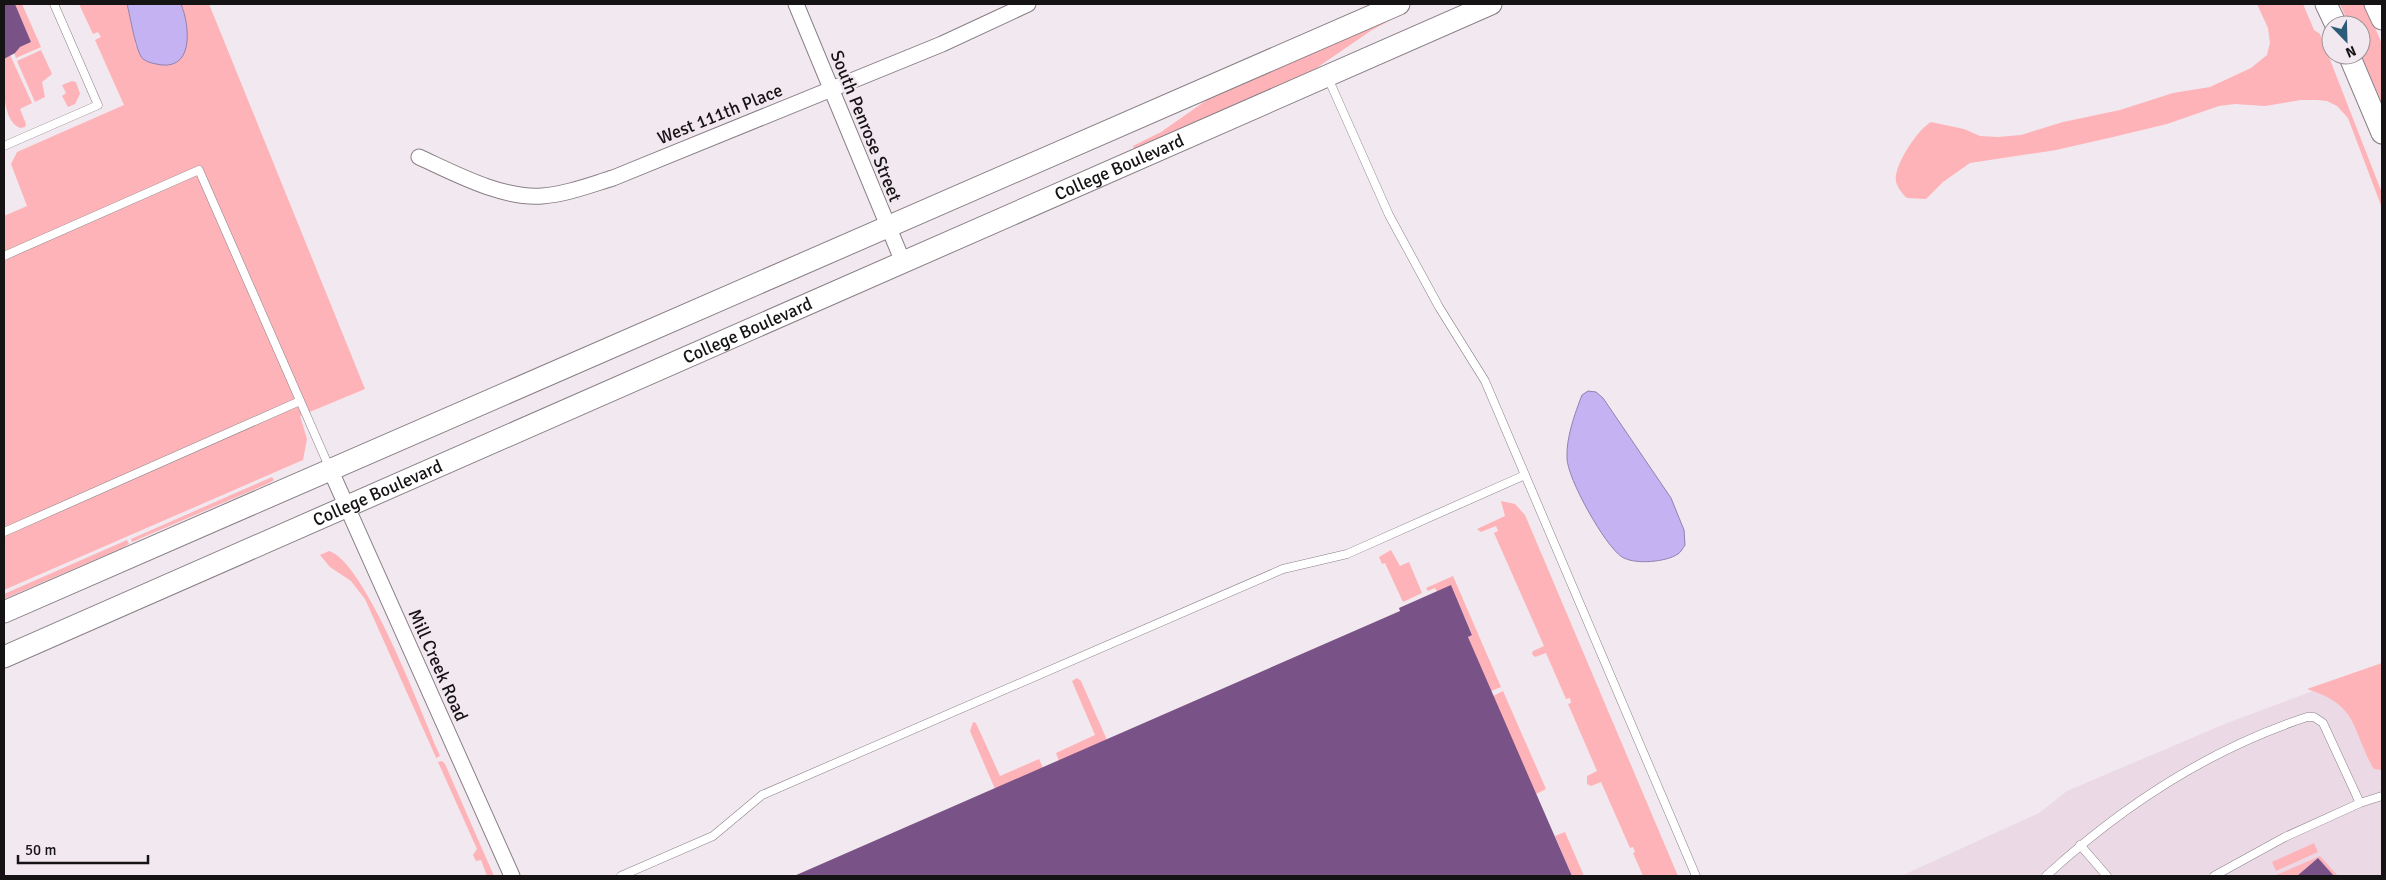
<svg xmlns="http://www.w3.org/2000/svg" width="2386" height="880" viewBox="0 0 2386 880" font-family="Signika,sans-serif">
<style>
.built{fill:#ebdae6}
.green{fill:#feb3b8}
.water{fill:#c5b2f3;stroke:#9082b0}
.building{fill:#795287}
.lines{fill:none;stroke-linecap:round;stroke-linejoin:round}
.service-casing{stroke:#898087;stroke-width:9}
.minor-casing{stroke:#898087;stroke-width:17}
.secondary-casing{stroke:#898087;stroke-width:23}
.service{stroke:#fff;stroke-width:8}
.minor{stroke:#fff;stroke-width:15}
.secondary{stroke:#fff;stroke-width:21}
.labels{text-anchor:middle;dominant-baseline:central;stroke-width:5;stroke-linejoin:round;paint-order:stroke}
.street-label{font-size:18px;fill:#161315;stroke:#f2e8ef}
</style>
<rect width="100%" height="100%" fill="#f2e8ef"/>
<polygon class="built" points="2382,665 2382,876 1901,876 2039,813 2067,791 2227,723"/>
<g class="green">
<polygon points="15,4 22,4 41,47 16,58 13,50 31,42"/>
<polygon points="79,4 127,4 133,25 136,47 184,10 181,4 209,4 365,389 300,416 307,439 303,460 4,590 4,216 27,206 11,164 17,152 124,105 95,40 101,37 98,32 93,34"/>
<path d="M2257 4H2303L2314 30 2320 34 2382 193V208L2348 118 2337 106 2327 101 2317 100H2301L2265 106 2235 104 2219 106 2167 124 2113 137 2056 150 1970 163 1943 182 1926 199 1907 198C1902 194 1898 188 1896 182 1893 166 1918 129 1931 122L1964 129 1980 136 1998 137 2021 135 2063 122 2120 110 2173 93 2210 87 2251 68 2267 55 2270 43 2268 28Z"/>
<polygon points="2340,4 2365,4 2382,44 2382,104 2361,54 2361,25 2349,25"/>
<polygon points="1402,14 1372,30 1315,69 1134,149 1133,146 1161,132 1214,95"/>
<polygon points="41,50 52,74 42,82 45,97 35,102 17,61"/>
<path d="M10 55 32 103 20 109 26 124 25 127 20 128C0 120 4 76 4 58Z"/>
<polygon points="72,81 76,82 80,94 75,104 68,107 62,96 66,93 62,85"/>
<polygon points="272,477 274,480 267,484 132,542 131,539"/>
<polygon points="1501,501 1515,504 1525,515 1678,876 1643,876 1633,853 1635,852 1633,847 1630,848 1601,782 1591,786 1587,784 1587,776 1597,771 1568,704 1571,703 1570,698 1566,699 1546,653 1535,657 1532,654 1533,651 1544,646 1494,533 1498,531 1496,526 1481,532 1477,529 1505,516"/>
<polygon points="127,540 129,544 122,548 4,599 4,594"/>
<polygon points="1391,550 1400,566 1409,562 1422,593 1403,602 1385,563 1382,564 1379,557"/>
<path d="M329 551C365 562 421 711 437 749L440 756 436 758 438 762 442 761 445 764 494 876H487L481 860 476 861 473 855 477 849 365 599 351 581 330 567 320 555Z"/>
<polygon points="1453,576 1501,687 1491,691 1468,637 1472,634 1451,586 1437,592 1435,588 1428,591 1426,588"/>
<path d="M2382 663V770L2374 769 2372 766C2351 725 2357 705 2307 689Z"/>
<polygon points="1077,678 1081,681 1107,740 1059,761 1056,753 1095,735 1072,681"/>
<polygon points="1503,691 1546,789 1536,794 1493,696"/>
<polygon points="973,722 976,723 1000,776 1039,759 1043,768 995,789 970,731"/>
<polygon points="1565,832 1584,876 1572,876 1555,836"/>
<polygon points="2314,843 2318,852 2276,871 2272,862"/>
<polygon points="2320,856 2338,876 2334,876 2318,858 2297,876 2274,876"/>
</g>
<g class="water">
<path d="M127 4H181C189 23 195 68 162 65 156 64 148 63 143 59 136 53 130 15 127 4Z"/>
<path d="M1588 391 1596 392 1603 398 1671 498 1684 530 1685 545C1683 548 1681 552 1678 554 1666 562 1635 565 1622 557 1605 546 1567 478 1567 458 1566 438 1575 413 1582 395Z"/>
</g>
<g class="building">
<polygon points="4,4 15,4 31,42 20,47 15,53 4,59"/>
<polygon points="1451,585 1472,635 1468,637 1572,876 794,876 1400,611 1399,608"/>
<polygon points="2318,858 2334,876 2297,876"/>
</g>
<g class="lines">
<defs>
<g id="service">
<polyline points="1328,78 1389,215 1439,307 1485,381 1696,876"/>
<polyline points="4,146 98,105 54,4"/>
<polyline points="4,256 199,170 330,469"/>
<polyline points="4,532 300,401"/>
<polyline points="2080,845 2107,876"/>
<polyline points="621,876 713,836 762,795 1283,569 1347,554 1525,475"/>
<path d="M2046 876C2121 807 2210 749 2307 717H2314L2323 723 2360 803"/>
<polyline points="2214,876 2285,837 2360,803 2382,796"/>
</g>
<g id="minor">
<polyline points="796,4 903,262"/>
<path d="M419 157C454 173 502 199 542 196 567 194 590 185 613 178L942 44 1028 4"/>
<polyline points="330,469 512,876"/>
</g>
<g id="secondary">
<polyline points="2326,4 2336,25"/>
<polyline points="2375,4 2382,19"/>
<polyline points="2349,55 2382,133"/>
<polyline points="4,612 1399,4"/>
<path id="s1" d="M4 657 1491 4"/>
</g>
</defs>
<use href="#service" class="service-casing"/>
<use href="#minor" class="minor-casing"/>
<use href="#secondary" class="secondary-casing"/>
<use href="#service" class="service"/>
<use href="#minor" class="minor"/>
<use href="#secondary" class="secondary"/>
</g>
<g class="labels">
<g class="street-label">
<text transform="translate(720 114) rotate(-22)">West 111th Place</text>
<text transform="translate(866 126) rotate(68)">South Penrose Street</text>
<text stroke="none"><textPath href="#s1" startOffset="1218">College Boulevard</textPath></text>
<text stroke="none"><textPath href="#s1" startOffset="812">College Boulevard</textPath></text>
<text stroke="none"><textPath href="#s1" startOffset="408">College Boulevard</textPath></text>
<text transform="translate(438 665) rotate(66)">Mill Creek Road</text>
</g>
</g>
<rect width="2386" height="880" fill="none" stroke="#161315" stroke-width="10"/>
<g transform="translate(2346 40) rotate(157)"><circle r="24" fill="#f2e8ef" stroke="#9a9398"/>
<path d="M0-4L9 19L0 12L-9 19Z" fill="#2b5b79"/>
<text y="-8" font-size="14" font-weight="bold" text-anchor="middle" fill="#161315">N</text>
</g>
<path d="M18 855v8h130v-8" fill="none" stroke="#161315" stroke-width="2.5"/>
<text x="25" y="855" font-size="15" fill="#161315" stroke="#f2e8ef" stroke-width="4" paint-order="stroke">50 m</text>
</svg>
